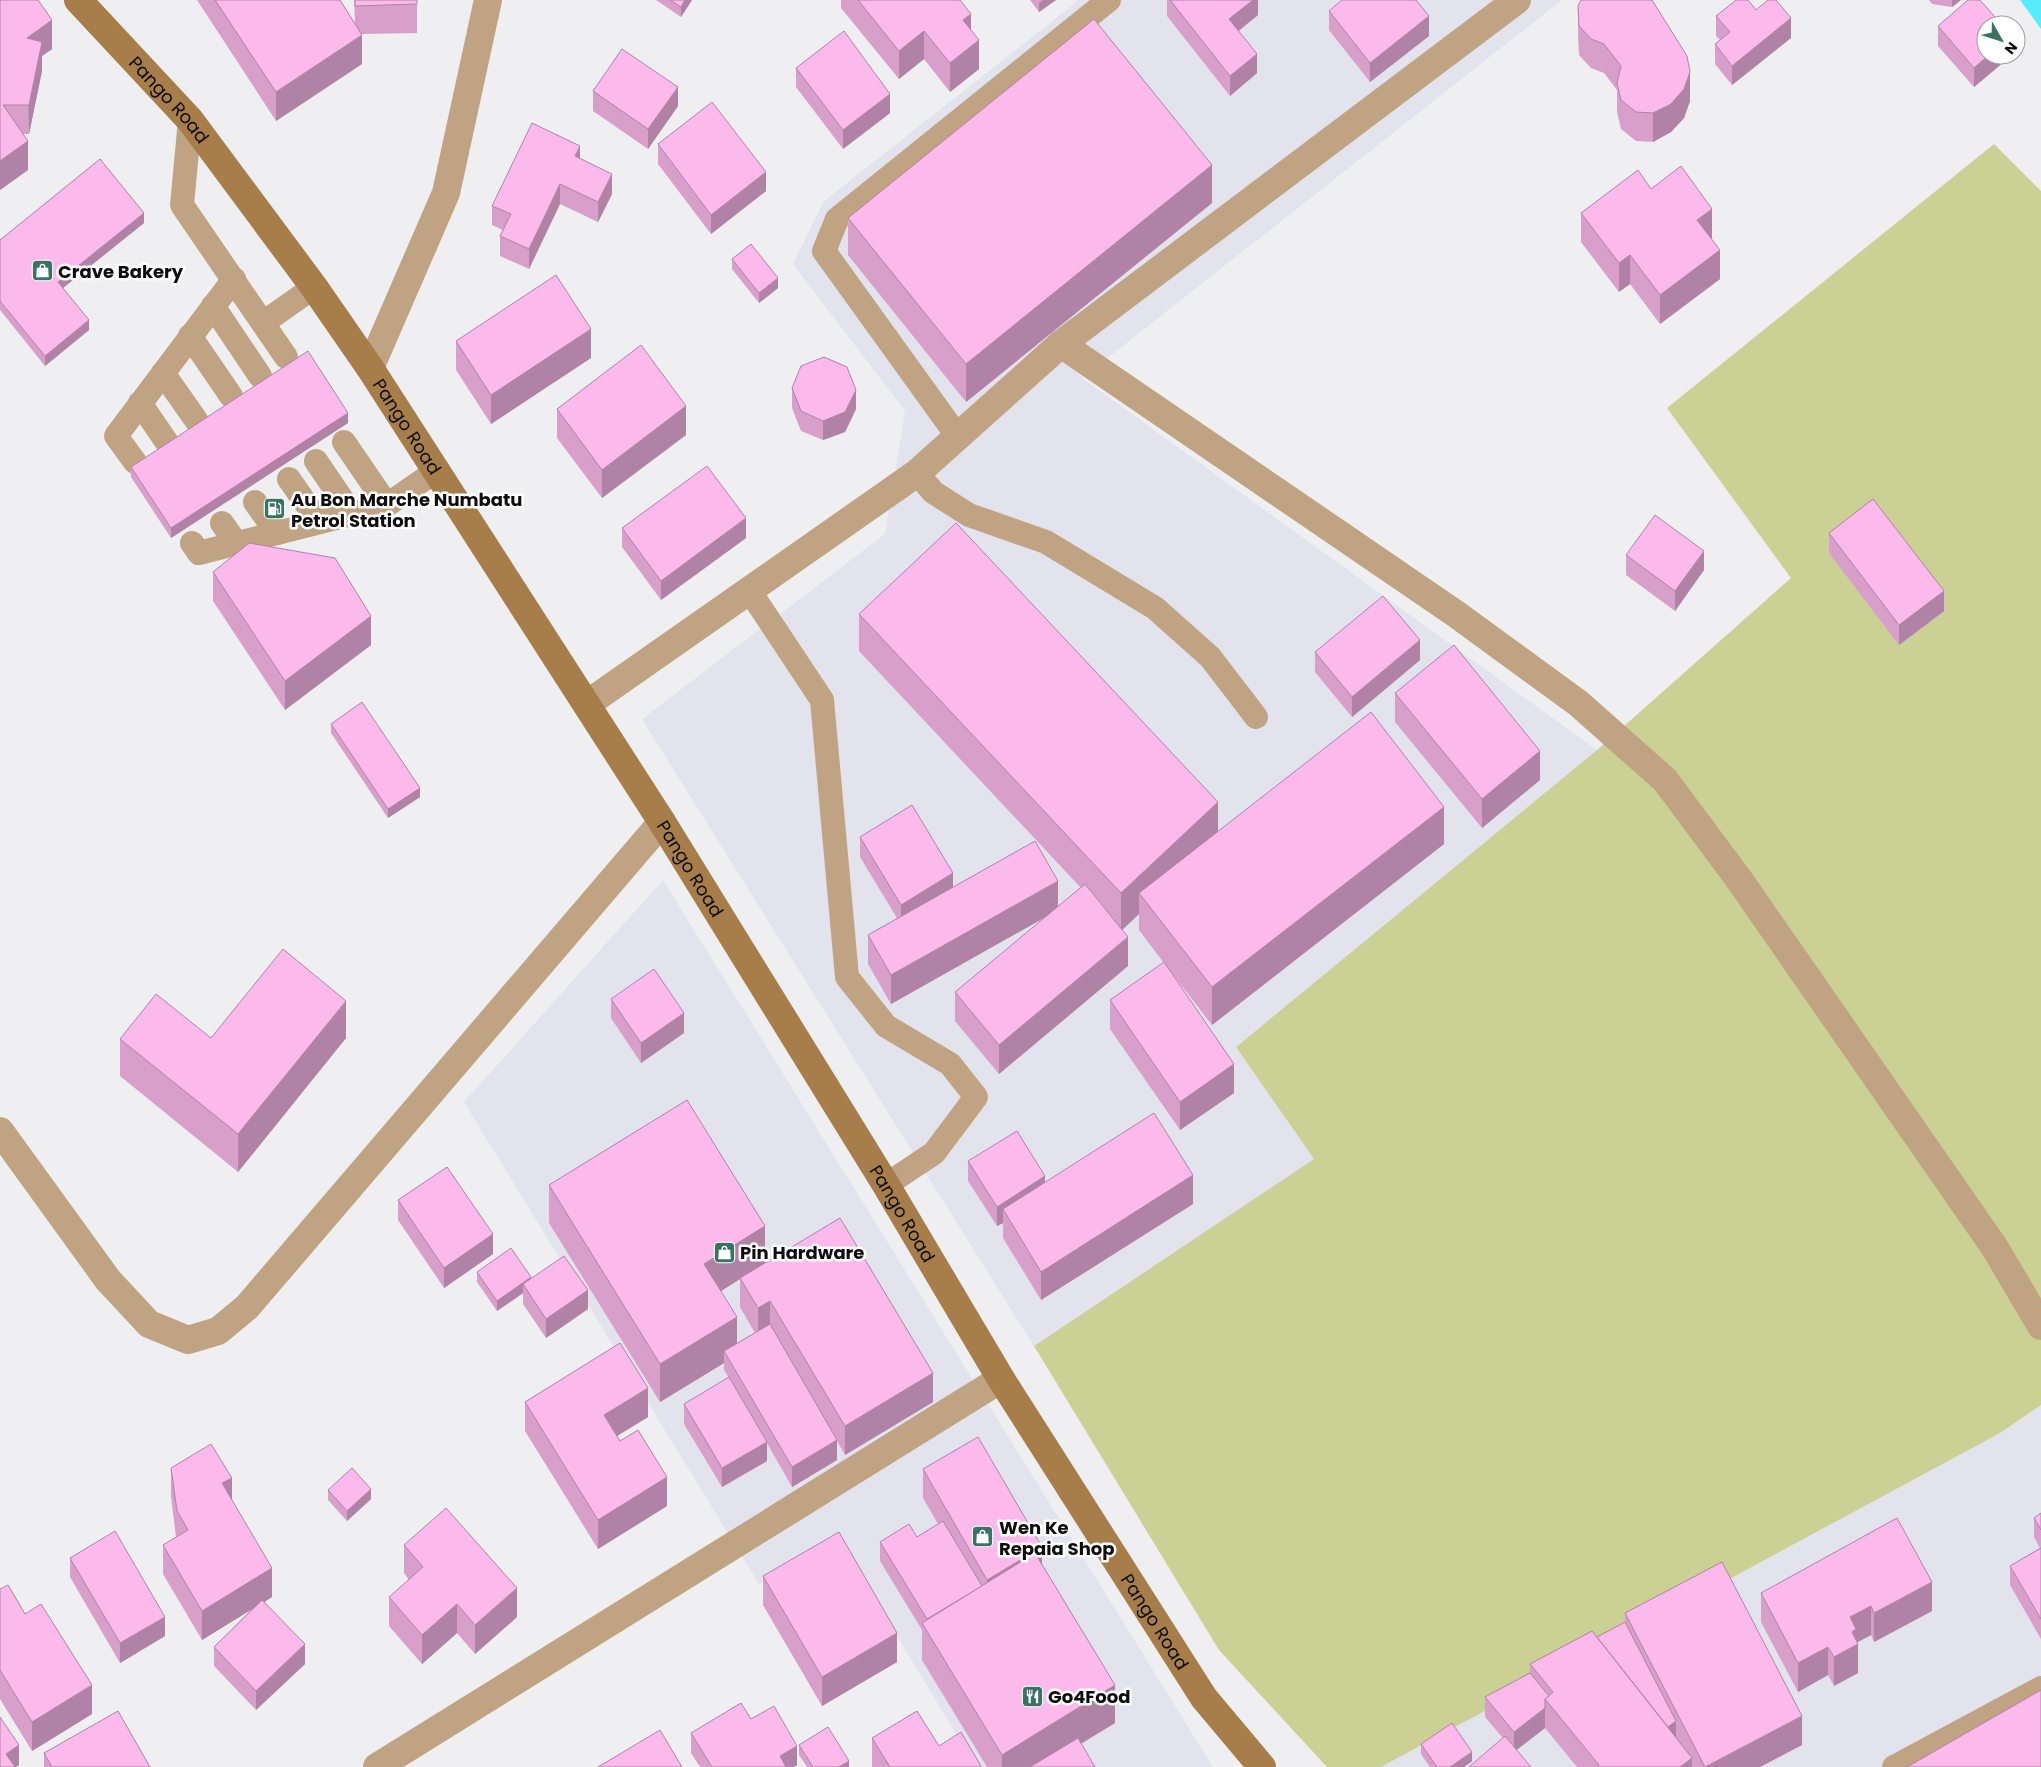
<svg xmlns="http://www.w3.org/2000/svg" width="2041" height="1767" viewBox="0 0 2041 1767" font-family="Poppins,sans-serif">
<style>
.built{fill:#e2e3ed}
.green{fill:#cbd094}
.water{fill:#56ecfd}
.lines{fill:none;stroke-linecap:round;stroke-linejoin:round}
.lane{stroke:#c0a382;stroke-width:24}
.street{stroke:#c0a382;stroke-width:28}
.secondary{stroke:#a77d4a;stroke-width:28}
.wall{fill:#d89fcb;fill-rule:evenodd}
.shaded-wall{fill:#b082a5}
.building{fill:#fbb9ec;stroke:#b082a5}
.labels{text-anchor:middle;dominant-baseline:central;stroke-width:5;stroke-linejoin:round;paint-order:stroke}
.street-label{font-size:18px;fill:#0d0d0d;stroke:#fff}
.poi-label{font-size:18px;font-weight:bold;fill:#0d0d0d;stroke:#fff;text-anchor:start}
</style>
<rect width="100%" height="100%" fill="#efeff2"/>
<g class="built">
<polygon points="1079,0 1562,0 1082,378 1597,750 1236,1047 1315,1159 1034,1346 642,719 885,534 905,411 793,264 824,201"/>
<polygon points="663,880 1213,1767 976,1767 836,1535 759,1584 464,1102"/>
<polygon points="2041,1405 2041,1767 1381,1767 2000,1433"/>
</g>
<polygon class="green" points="1994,144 2041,191 2041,1405 2000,1433 1381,1767 1327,1767 1219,1650 1034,1346 1314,1159 1236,1047 1597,750 1791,578 1667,408"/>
<polygon class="water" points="2020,0 2041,0 2041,29"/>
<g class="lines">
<g class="lane">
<polyline points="190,120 182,205 286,357"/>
<polyline points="213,306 260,376"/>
<polyline points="263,323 314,287"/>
<polyline points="190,336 231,396"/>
<polyline points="163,373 196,420"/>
<polyline points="140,403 166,441"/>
<polyline points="958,437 824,251 837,219 1109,0"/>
<polyline points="344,442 387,505 436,471"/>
<polyline points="316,461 352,514"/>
<polyline points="135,462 116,436 234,279"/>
<polyline points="917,473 933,492 969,515 1046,542 1155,608 1210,657 1256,717"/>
<polyline points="289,479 319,522"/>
<polyline points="255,502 277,533"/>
<polyline points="222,523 236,543"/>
<polyline points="192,543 199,553 387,505"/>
<polyline points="749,590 822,700 847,977 886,1026 950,1064 976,1097 934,1153 886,1185"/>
<polyline points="1894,1767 2041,1688"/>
</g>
<g class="street">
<polyline points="1061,344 1456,614 1578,703 1665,780 1738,878 1995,1248 2041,1326"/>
<polyline points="370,368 446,193 488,0"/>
<polyline points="587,704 917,473 1061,344 1517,0"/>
<polyline points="0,1131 108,1280 149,1324 188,1340 218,1331 247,1307 662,822"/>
<polyline points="377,1767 1001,1379"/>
</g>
<path class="secondary" id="s1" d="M78 0 190 120 314 287 370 368 662 822 886 1185 1001 1379 1204 1698 1262 1767"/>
</g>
<g class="wall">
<polygon points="0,0 52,49 42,56 42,71 29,134 23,134 28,170 0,190"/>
<polygon points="197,0 340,0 355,23 354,0 417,0 417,33 362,34 362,64 276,121"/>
<polygon points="656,0 692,0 681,17"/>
<polygon points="841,0 960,0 971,30 979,69 950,92 924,59 899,79 841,8"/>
<polygon points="1030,0 1056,0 1039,12"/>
<polygon points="1167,0 1258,0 1258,15 1239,31 1257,73 1230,96 1167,16"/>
<polygon points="1929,0 1961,0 1952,7 1932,4"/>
<polygon points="1578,6 1690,101 1684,118 1671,132 1653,142 1636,141 1621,129 1617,112 1617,90 1604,73 1591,68 1579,55 1578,35"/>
<polygon points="1756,10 1791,38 1732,85 1715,64 1715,44 1720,40 1716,36 1716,16"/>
<polygon points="1329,11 1429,36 1370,82 1329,30"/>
<polygon points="1938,26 2011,55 2011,56 1974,87 1938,46"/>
<polygon points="796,68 890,113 843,149 796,87"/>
<polygon points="593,91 678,106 648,149 593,111"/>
<polygon points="658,144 766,191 711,234 658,164"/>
<polygon points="580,159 612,194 598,222 560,204 529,269 500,256 500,236 503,230 492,225 492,206"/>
<polygon points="1651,189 1712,238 1711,239 1720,279 1660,324 1630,284 1619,292 1581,242 1581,213"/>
<polygon points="1212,203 966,402 848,255 848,218"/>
<polygon points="144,223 63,288 89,330 45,366 0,310 0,240"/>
<polygon points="732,259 778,288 759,303 732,269"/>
<polygon points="456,341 591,358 491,424 456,370"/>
<polygon points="792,388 856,409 845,432 823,440 801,431 792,408"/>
<polygon points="557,409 686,435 602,498 557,438"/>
<polygon points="348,423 171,538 131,477 131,467"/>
<polygon points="622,528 746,538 661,600 622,547"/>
<polygon points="1829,533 1944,611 1899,645 1829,553"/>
<polygon points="1626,555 1704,570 1675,611 1626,575"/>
<polygon points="213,572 371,645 285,710 213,601"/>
<polygon points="859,614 1218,831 1444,844 1212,1025 1171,972 1234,1093 1180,1130 1110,1029 1110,1000 1164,963 1139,930 1139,914 1122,930 1128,966 999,1074 955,1021 955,992 1047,916 891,1004 868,964 868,935 897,918 860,857 860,837 953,887 1058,907 1081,888 859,651"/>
<polygon points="1315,652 1420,660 1352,717 1315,672"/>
<polygon points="1395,693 1540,780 1482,828 1395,722"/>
<polygon points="331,724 420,797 388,818 331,733"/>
<polygon points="611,999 684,1033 641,1063 611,1018"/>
<polygon points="211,1038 346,1038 238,1172 120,1076 120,1039"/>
<polygon points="968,1161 1045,1183 1193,1204 1041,1300 1003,1238 1003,1223 997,1226 968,1181"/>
<path d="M549 1185 765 1263 933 1402 845 1455 837 1441V1460L792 1487 767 1443V1461L722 1487 684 1424V1404L729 1378 724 1370V1363L660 1402 549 1223ZM740 1279V1307L755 1333 737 1343 721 1291Z"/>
<polygon points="398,1200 493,1254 444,1288 398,1220"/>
<polygon points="477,1272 531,1279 588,1309 546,1338 523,1304 523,1293 497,1311 477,1282"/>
<polygon points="525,1402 648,1417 617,1436 667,1506 598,1549 525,1431"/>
<polygon points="171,1468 232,1500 272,1597 265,1602 305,1664 256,1710 214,1666 214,1647 252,1609 202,1640 163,1574 163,1545 176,1537 171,1497"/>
<polygon points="923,1469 1042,1565 1115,1723 1081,1743 1095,1767 987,1767 922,1660 922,1630 880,1561 880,1542 917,1537 938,1524 923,1498"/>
<polygon points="328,1490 371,1499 347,1521 328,1500"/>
<polygon points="2041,1513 2041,1639 2010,1585 2010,1566 2040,1548 2034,1537 2034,1518"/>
<polygon points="404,1545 517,1617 475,1654 457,1633 422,1664 389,1626 389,1597 409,1580 404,1573"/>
<polygon points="70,1558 165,1636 120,1663 70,1577"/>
<polygon points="763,1576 897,1662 822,1706 763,1605"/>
<polygon points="0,1589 25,1614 92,1714 32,1751 0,1699"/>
<polygon points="1761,1593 1932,1611 1874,1642 1871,1635 1857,1642 1858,1673 1834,1686 1828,1675 1798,1692 1761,1622"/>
<polygon points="1625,1613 1802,1745 1760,1767 1577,1767 1545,1728 1516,1750 1503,1738 1485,1717 1485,1697 1530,1673 1530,1664 1597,1637 1625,1622"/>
<polygon points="751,1719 797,1765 794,1767 700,1767 691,1753 691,1733"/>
<polygon points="872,1738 939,1746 981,1767 872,1767"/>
<polygon points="1421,1744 1472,1761 1464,1767 1430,1767 1421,1754"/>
<polygon points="799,1745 849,1767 807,1767 799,1755"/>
<polygon points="44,1753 150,1767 44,1767"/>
</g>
<g class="shaded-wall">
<polygon points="685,0 692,0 681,17 681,7"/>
<polygon points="1043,0 1056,0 1039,12 1039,3"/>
<polygon points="1253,0 1258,0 1258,15 1229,38 1229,19"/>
<polygon points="1952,0 1961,0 1952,7"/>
<polygon points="971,14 971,43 963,20"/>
<polygon points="1429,16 1429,36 1370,82 1370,63"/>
<polygon points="1791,18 1791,38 1732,85 1732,66"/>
<polygon points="52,20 52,49 42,56 42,71 29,134 27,38"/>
<polygon points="924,31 924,59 899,79 899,51"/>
<polygon points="362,35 362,64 276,121 276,92"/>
<polygon points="979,40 979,69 950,92 950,63"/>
<polygon points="1257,54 1257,73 1230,96 1230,76"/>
<polygon points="1989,55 2011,56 1974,87 1974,68"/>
<polygon points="1690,72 1690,101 1684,118 1671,132 1653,142 1653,113"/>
<polygon points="678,87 678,106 648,149 648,129"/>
<polygon points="890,94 890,113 843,149 843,130"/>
<polygon points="28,141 28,170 0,190 0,161"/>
<polygon points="580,146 580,166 575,156"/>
<polygon points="1212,165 1212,203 966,402 966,364"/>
<polygon points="766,172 766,191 711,234 711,215"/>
<polygon points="612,174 612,194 598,222 598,202"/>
<polygon points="560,184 560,204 529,269 529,249"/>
<polygon points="1712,209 1712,238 1697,249 1697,220"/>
<polygon points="144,213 144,223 58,292 58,282"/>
<polygon points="1720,250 1720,279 1660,324 1660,295"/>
<polygon points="1630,255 1630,284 1619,292 1619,263"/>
<polygon points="778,278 778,288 759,303 759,293"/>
<polygon points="89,320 89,330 45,366 45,356"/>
<polygon points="591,329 591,358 491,424 491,395"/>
<polygon points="856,390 856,409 845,432 823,440 823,421"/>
<polygon points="686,406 686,435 602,498 602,470"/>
<polygon points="348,413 348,423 171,538 171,528"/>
<polygon points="746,518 746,538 661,600 661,581"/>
<polygon points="1704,551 1704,570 1675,611 1675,591"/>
<polygon points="1944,591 1944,611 1899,645 1899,625"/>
<polygon points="371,616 371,645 285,710 285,681"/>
<polygon points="1420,640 1420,660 1352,717 1352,697"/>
<polygon points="1540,751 1540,780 1482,828 1482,799"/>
<polygon points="420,788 420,797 388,818 388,809"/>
<polygon points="1218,802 1218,840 1139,893 1139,914 1121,931 1121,893"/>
<polygon points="1444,807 1444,844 1212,1025 1212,987"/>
<polygon points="953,873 953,893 901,924 901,905"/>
<polygon points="1058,881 1058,910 891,1004 891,975"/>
<polygon points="1128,937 1128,966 999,1074 999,1045"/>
<polygon points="346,1001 346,1038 238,1172 238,1134"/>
<polygon points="684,1013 684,1033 641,1063 641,1043"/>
<polygon points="1234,1064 1234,1093 1180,1130 1180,1102"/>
<polygon points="1193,1175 1193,1204 1041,1300 1041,1272"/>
<polygon points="1045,1176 1045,1196 1003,1209 1003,1223 997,1226 997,1207"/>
<polygon points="765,1226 765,1263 704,1302 704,1264"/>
<polygon points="493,1234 493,1254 444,1288 444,1268"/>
<polygon points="531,1277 531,1287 523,1284 523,1293 497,1311 497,1301"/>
<polygon points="588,1290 588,1309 546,1338 546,1319"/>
<polygon points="770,1301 770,1330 758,1337 758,1308"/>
<polygon points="737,1317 737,1355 724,1351 724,1363 660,1402 660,1364"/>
<polygon points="933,1373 933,1402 845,1455 845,1426"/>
<polygon points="648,1388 648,1417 604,1444 604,1415"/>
<polygon points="837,1440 837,1460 792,1487 792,1467"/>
<polygon points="767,1442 767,1461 722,1487 722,1468"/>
<polygon points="667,1477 667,1506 598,1549 598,1520"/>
<polygon points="232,1478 232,1507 222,1483"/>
<polygon points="371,1489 371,1499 347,1521 347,1511"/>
<polygon points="1042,1547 1042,1576 987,1609 987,1580"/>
<polygon points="272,1568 272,1597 202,1640 202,1611"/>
<polygon points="1932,1582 1932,1611 1874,1642 1874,1613"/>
<polygon points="517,1588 517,1617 475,1654 475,1625"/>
<polygon points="457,1604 457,1633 422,1664 422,1635"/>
<polygon points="1871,1606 1871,1635 1856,1643 1858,1644 1858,1673 1834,1686 1834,1657 1850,1617"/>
<polygon points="165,1617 165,1636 120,1663 120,1643"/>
<polygon points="897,1633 897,1662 822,1706 822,1677"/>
<polygon points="305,1644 305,1664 256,1710 256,1691"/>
<polygon points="1828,1647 1828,1675 1798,1692 1798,1663"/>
<polygon points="92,1685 92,1714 32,1751 32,1722"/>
<polygon points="1115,1685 1115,1723 1043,1767 1002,1767 1002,1755"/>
<polygon points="1545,1708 1545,1728 1514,1752 1514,1732"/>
<polygon points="1802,1716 1802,1745 1760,1767 1706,1767"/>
<polygon points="1676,1721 1676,1740 1663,1730"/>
<polygon points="19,1745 19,1765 16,1767 6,1767 6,1754"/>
<polygon points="797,1746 797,1765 794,1767 780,1767 780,1756"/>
<polygon points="1472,1752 1472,1761 1464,1767 1450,1767"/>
<polygon points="1692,1758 1692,1767 1680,1767"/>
<polygon points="849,1761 849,1767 839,1767"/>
</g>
<g class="building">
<polygon points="0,0 38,0 52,20 27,38 42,42 29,105 3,105 28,141 0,161"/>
<polygon points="215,0 340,0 362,35 276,92"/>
<polygon points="355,0 417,0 417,4 355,6"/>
<polygon points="670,0 685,0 681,7"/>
<polygon points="858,0 960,0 971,14 963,20 979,40 950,63 924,31 899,51"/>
<polygon points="1170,0 1253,0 1229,19 1257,54 1230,76"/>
<polygon points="1342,0 1416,0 1429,16 1370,63 1329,11"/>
<polygon points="1581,0 1652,0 1687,56 1690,72 1684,89 1671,104 1653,113 1636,112 1621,100 1617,83 1621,66 1604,44 1591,39 1579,26 1578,6"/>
<polygon points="1736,0 1748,0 1756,10 1768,0 1776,0 1791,18 1732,66 1715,44 1730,32 1716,16"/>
<polygon points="1968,0 1980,0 2002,25 1986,25 1986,55 1989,55 1974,68 1938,26"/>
<polygon points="1094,19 1212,165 966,364 848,218"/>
<polygon points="844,31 890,94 843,130 796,68"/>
<polygon points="622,49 678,87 648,129 593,91"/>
<polygon points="712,102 766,172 711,215 658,144"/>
<polygon points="532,123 580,146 575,156 612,174 598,202 560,184 529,249 500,236 511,214 492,206"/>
<polygon points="100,159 144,213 58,282 89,320 45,356 0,301 0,240"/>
<polygon points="1681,166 1712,209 1697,220 1720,250 1660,295 1630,255 1619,263 1581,213 1638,170 1651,189"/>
<polygon points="751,244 778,278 759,293 732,259"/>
<polygon points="556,275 591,329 491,395 456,341"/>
<polygon points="641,345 686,406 602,470 557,409"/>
<polygon points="308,351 348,413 171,528 131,467"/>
<polygon points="824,357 847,367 856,390 845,412 823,421 801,411 792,388 801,366"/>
<polygon points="707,466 746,518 661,581 622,528"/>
<polygon points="1873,499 1944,591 1899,625 1829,533"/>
<polygon points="1655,515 1704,551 1675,591 1626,555"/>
<polygon points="956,523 1218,802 1121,893 859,614"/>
<polygon points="249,543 335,558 371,616 285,681 213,572"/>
<polygon points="1383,596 1420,640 1352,697 1315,652"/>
<polygon points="1454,645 1540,751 1482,799 1395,693"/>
<polygon points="362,702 420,788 388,809 331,724"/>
<polygon points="1371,712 1444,807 1212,987 1139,893"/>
<polygon points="912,805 953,873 901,905 860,837"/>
<polygon points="1035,841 1058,881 891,975 868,935"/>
<polygon points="1085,884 1128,937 999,1045 955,992"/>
<polygon points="283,949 346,1001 238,1134 120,1039 156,994 211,1038"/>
<polygon points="1164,962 1234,1064 1180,1102 1110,1000"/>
<polygon points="654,969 684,1013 641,1043 611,999"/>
<polygon points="687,1100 765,1226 704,1264 737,1317 660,1364 549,1185"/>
<polygon points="1154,1113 1193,1175 1041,1272 1003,1209"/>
<polygon points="1017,1131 1045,1176 997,1207 968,1161"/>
<polygon points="447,1167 493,1234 444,1268 398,1200"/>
<polygon points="840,1218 933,1373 845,1426 770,1301 758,1308 740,1278"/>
<polygon points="511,1248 531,1277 497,1301 477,1272"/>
<polygon points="564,1256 588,1290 546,1319 523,1284"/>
<polygon points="770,1324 837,1440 792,1467 724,1351"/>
<polygon points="620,1343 648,1388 604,1415 620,1441 638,1430 667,1477 598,1520 525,1402"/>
<polygon points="729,1377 767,1442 722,1468 684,1404"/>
<polygon points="978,1437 1042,1547 987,1580 923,1469"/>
<polygon points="211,1444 232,1478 222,1483 272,1568 202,1611 163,1545 188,1530 177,1511 171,1468"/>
<polygon points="352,1468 371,1489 347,1511 328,1490"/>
<polygon points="446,1508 517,1588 475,1625 457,1604 422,1635 389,1597 423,1567 404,1545"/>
<polygon points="2041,1513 2041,1530 2034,1518"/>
<polygon points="1897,1518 1932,1582 1874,1613 1871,1606 1850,1617 1856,1629 1852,1632 1858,1644 1834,1657 1828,1647 1798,1663 1761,1593"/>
<polygon points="943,1521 982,1586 927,1619 880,1542 909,1524 917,1537"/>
<polygon points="115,1531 165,1617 120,1643 70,1558"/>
<polygon points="839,1532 897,1633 822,1677 763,1576"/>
<polygon points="2041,1548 2041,1619 2010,1566"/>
<polygon points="1035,1553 1115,1685 1002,1755 922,1623"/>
<polygon points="1722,1562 1802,1716 1705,1767 1625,1613"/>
<polygon points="8,1585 25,1614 41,1604 92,1685 32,1722 0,1670 0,1589"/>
<polygon points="262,1600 305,1644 256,1691 214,1647"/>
<polygon points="1625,1622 1676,1721 1668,1727 1597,1637"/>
<polygon points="1592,1631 1692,1758 1680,1767 1597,1767 1599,1765 1545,1699 1553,1692 1530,1664"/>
<polygon points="1530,1673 1549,1696 1545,1699 1545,1708 1514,1732 1485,1697"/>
<polygon points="2041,1690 2041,1767 1907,1767"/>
<polygon points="741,1703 751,1719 774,1706 797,1746 780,1756 786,1767 712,1767 691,1733"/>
<polygon points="118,1711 150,1767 52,1767 44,1753"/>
<polygon points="917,1711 939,1746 961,1732 981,1766 979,1767 890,1767 872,1738"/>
<polygon points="0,1717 19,1745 6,1754 15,1767 0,1767"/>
<polygon points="1452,1723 1472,1752 1450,1767 1437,1767 1421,1744"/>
<polygon points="828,1727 849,1761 839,1767 813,1767 799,1745"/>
<polygon points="660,1730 682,1767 598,1767"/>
<polygon points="1505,1736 1531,1767 1469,1767"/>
<polygon points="1078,1738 1095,1767 1030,1767"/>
</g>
<defs>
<symbol id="shop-square" viewBox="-11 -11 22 22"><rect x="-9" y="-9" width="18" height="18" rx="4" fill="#377562" stroke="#fff"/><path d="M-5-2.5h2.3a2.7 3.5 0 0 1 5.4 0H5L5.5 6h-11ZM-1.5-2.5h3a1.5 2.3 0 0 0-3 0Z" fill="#fff"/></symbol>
<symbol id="fuel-square" viewBox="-11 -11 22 22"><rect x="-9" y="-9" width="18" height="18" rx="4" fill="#377562" stroke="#fff"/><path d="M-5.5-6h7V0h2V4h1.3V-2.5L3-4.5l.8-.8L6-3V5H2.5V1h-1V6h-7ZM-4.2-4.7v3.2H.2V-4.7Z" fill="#fff"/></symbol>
<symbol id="restaurant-square" viewBox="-11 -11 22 22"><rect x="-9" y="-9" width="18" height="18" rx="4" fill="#377562" stroke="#fff"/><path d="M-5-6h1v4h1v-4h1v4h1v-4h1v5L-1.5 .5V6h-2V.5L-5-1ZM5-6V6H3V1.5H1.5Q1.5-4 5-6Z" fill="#fff"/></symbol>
</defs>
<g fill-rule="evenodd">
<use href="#shop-square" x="30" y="258" width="25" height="25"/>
<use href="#fuel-square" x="262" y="496" width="25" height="25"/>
<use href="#shop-square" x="712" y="1240" width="25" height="25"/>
<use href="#shop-square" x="970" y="1524" width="25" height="25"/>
<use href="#restaurant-square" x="1020" y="1684" width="25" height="25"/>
</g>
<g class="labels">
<g class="street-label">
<text stroke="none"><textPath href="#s1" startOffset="135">Pango Road</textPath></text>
<text stroke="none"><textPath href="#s1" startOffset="540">Pango Road</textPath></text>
<text stroke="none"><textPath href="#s1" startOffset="1065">Pango Road</textPath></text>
<text stroke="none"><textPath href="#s1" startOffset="1470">Pango Road</textPath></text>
<text stroke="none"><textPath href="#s1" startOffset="1950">Pango Road</textPath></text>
</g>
<g class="poi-label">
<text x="58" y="271">Crave Bakery</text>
<text x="291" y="499">Au Bon Marche Numbatu<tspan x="291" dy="21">Petrol Station</tspan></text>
<text x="740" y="1252">Pin Hardware</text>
<text x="999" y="1527">Wen Ke<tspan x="999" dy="21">Repaia Shop</tspan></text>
<text x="1048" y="1696">Go4Food</text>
</g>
</g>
<g transform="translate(2001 40) rotate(129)"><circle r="24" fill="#ffffff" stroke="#9e9e9e"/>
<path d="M0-4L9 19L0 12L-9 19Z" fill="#377562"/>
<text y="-8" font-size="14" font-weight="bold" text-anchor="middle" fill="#0d0d0d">N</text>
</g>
</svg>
